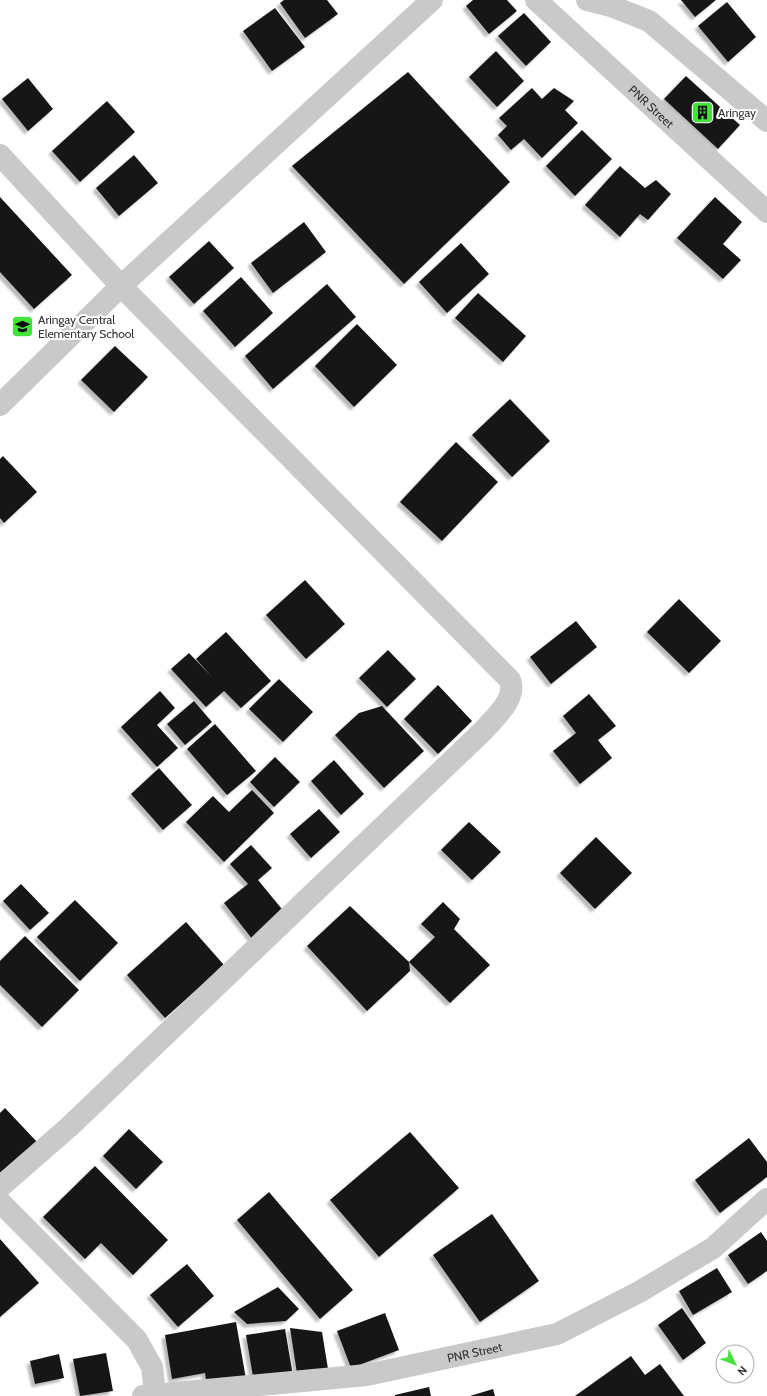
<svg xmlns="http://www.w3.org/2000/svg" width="767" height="1396" viewBox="0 0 767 1396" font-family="Cabin,sans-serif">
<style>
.building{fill:#191919;filter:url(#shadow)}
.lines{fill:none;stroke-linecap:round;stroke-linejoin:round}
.street{stroke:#c9c9c9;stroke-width:22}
.labels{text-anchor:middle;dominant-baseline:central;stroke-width:4;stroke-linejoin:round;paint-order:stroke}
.street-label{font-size:12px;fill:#323232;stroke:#fff}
.poi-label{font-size:12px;fill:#323232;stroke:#fff;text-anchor:start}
</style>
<defs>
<filter id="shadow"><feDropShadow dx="-3.5" dy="3.5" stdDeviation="1" flood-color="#0004"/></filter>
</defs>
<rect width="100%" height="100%" fill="#fff"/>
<g class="building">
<polygon points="284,0 327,0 338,14 305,38 280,3"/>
<polygon points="473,0 507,0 517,11 489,34 466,6"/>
<polygon points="681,0 716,0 695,17"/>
<polygon points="727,2 756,37 728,62 698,26"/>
<polygon points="275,8 305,47 272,71 243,31"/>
<polygon points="524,13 551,42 526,66 498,36"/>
<polygon points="496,51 524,81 497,107 469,77"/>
<polygon points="408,72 510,182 404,284 292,166"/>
<polygon points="686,76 740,125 718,149 664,99"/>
<polygon points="28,78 53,109 28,131 2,99"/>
<polygon points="532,88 542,99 554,88 574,101 565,110 578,123 542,158 524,139 511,150 498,135 507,126 499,118"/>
<polygon points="107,101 135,132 80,182 52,151"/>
<polygon points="582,130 612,159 575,196 546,166"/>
<polygon points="134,155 158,183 119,216 96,188"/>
<polygon points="620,166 645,188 656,180 671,194 648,220 640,214 620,237 585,205"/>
<polygon points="0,197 72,275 34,309 0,272"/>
<polygon points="715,197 742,222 723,244 741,260 723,279 677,238"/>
<polygon points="304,222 326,252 273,293 251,263"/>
<polygon points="209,241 234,268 194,304 169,277"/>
<polygon points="461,243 489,274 447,313 419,282"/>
<polygon points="241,277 273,313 235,347 203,311"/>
<polygon points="327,284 356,317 273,389 245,356"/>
<polygon points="478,293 526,336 503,362 455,318"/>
<polygon points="357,324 397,365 354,407 315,366"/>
<polygon points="115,346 148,377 114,412 81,380"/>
<polygon points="510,399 550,441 512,477 472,435"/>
<polygon points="456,442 498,482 442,541 400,502"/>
<polygon points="3,456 37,492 4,523 0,518 0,459"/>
<polygon points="305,580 345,624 306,659 266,615"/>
<polygon points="679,599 721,641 689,673 647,632"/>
<polygon points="576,621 597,647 551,684 530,657"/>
<polygon points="226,632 271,681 241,708 224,691 206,707 171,669 189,653 212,677 196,659"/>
<polygon points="388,650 416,679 387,707 359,678"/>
<polygon points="279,679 313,712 283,742 249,709"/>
<polygon points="438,685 472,721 438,754 404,719"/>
<polygon points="160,691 175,708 157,725 178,748 157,767 121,727"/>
<polygon points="589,694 616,726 598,740 612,758 580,784 553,751 576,733 563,716"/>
<polygon points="194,701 212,722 185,745 167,724"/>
<polygon points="382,706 424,751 384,788 335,735 359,713"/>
<polygon points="215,724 256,771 227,795 187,749"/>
<polygon points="275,757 300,782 274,807 250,782"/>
<polygon points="334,760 364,794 341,815 311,781"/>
<polygon points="159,768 192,805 163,830 131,794"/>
<polygon points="252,790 274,813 224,862 186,822 213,796 229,812"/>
<polygon points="319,809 340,832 311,858 290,834"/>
<polygon points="469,822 501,852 472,880 441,850"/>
<polygon points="596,837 632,873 595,909 560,873"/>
<polygon points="251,845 272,868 258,880 286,914 253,940 224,903 248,884 230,864"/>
<polygon points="21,884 49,913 30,930 3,901"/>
<polygon points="75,900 118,943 80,981 37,937"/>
<polygon points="443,902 460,919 454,929 490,965 450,1003 409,962 410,971 367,1011 307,946 350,906 409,962 435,937 421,924"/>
<polygon points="186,922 224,965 165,1018 127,975"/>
<polygon points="25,936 79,990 42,1027 0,985 0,961"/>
<polygon points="5,1108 38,1143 0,1179 0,1113"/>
<polygon points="129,1129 163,1162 136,1189 103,1156"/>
<polygon points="410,1132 459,1188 379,1257 330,1200"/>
<polygon points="749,1138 767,1162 767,1177 720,1213 695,1180"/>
<polygon points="95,1166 168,1240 133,1275 101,1243 85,1259 43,1217"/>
<polygon points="269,1192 353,1290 320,1319 237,1220"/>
<polygon points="492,1214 539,1281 480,1322 433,1255"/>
<polygon points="761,1232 767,1241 767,1271 748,1284 728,1255"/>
<polygon points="0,1239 39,1283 0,1317"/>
<polygon points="187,1264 214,1296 178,1327 150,1295"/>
<polygon points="717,1268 732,1292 693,1315 679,1291"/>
<polygon points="278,1287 299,1309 286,1321 247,1324 234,1312"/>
<polygon points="682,1308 706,1343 683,1360 658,1325"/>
<polygon points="385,1313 399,1350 351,1368 337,1331"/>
<polygon points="236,1322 246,1379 207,1386 205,1373 172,1379 165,1335"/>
<polygon points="290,1328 322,1332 329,1375 298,1380"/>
<polygon points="285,1329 293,1376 254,1383 246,1335"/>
<polygon points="106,1353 113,1391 80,1396 73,1359"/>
<polygon points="59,1354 64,1378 35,1384 30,1361"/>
<polygon points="631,1356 645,1375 660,1364 684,1396 575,1396"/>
<polygon points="429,1387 431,1396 395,1396 395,1395"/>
<polygon points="493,1389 495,1396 470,1396"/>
</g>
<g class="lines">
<g class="street">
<path id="s1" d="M536 0 767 212"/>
<polyline points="587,0 611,6 649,21 767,121"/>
<path d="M0 155 121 286 510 680C517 699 495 717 484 730L69 1127 0 1187"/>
<polyline points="0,405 121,286 432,0"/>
<polyline points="0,1202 137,1340 152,1367 155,1394"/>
<path id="s2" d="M143 1396 367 1375 557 1334 639 1292 713 1248 767 1199"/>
</g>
</g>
<defs>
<symbol id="building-square" viewBox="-11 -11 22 22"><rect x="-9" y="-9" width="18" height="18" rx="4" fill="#45e13c" stroke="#fff"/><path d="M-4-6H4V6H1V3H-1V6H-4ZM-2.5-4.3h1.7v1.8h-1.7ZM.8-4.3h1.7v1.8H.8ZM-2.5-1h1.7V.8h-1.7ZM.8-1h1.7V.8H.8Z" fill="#111"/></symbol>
<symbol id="school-square" viewBox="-11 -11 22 22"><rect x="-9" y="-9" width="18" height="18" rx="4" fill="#45e13c" stroke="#fff"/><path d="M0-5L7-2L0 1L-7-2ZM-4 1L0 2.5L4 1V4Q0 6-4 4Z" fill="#111"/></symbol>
</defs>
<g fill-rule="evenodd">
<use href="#building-square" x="690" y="100" width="25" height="25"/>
<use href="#school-square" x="10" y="314" width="25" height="25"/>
</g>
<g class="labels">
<g class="street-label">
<text stroke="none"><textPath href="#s1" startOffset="157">PNR Street</textPath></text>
<text stroke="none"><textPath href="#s2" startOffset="335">PNR Street</textPath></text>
</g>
<g class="poi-label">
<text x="718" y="112">Aringay</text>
<text x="38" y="319">Aringay Central<tspan x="38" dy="14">Elementary School</tspan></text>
</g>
</g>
<g transform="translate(735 1364) rotate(133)"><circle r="19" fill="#ffffff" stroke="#adadad"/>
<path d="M0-3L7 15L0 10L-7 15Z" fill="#45e13c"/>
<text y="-6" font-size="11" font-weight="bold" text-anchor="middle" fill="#323232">N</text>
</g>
</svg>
